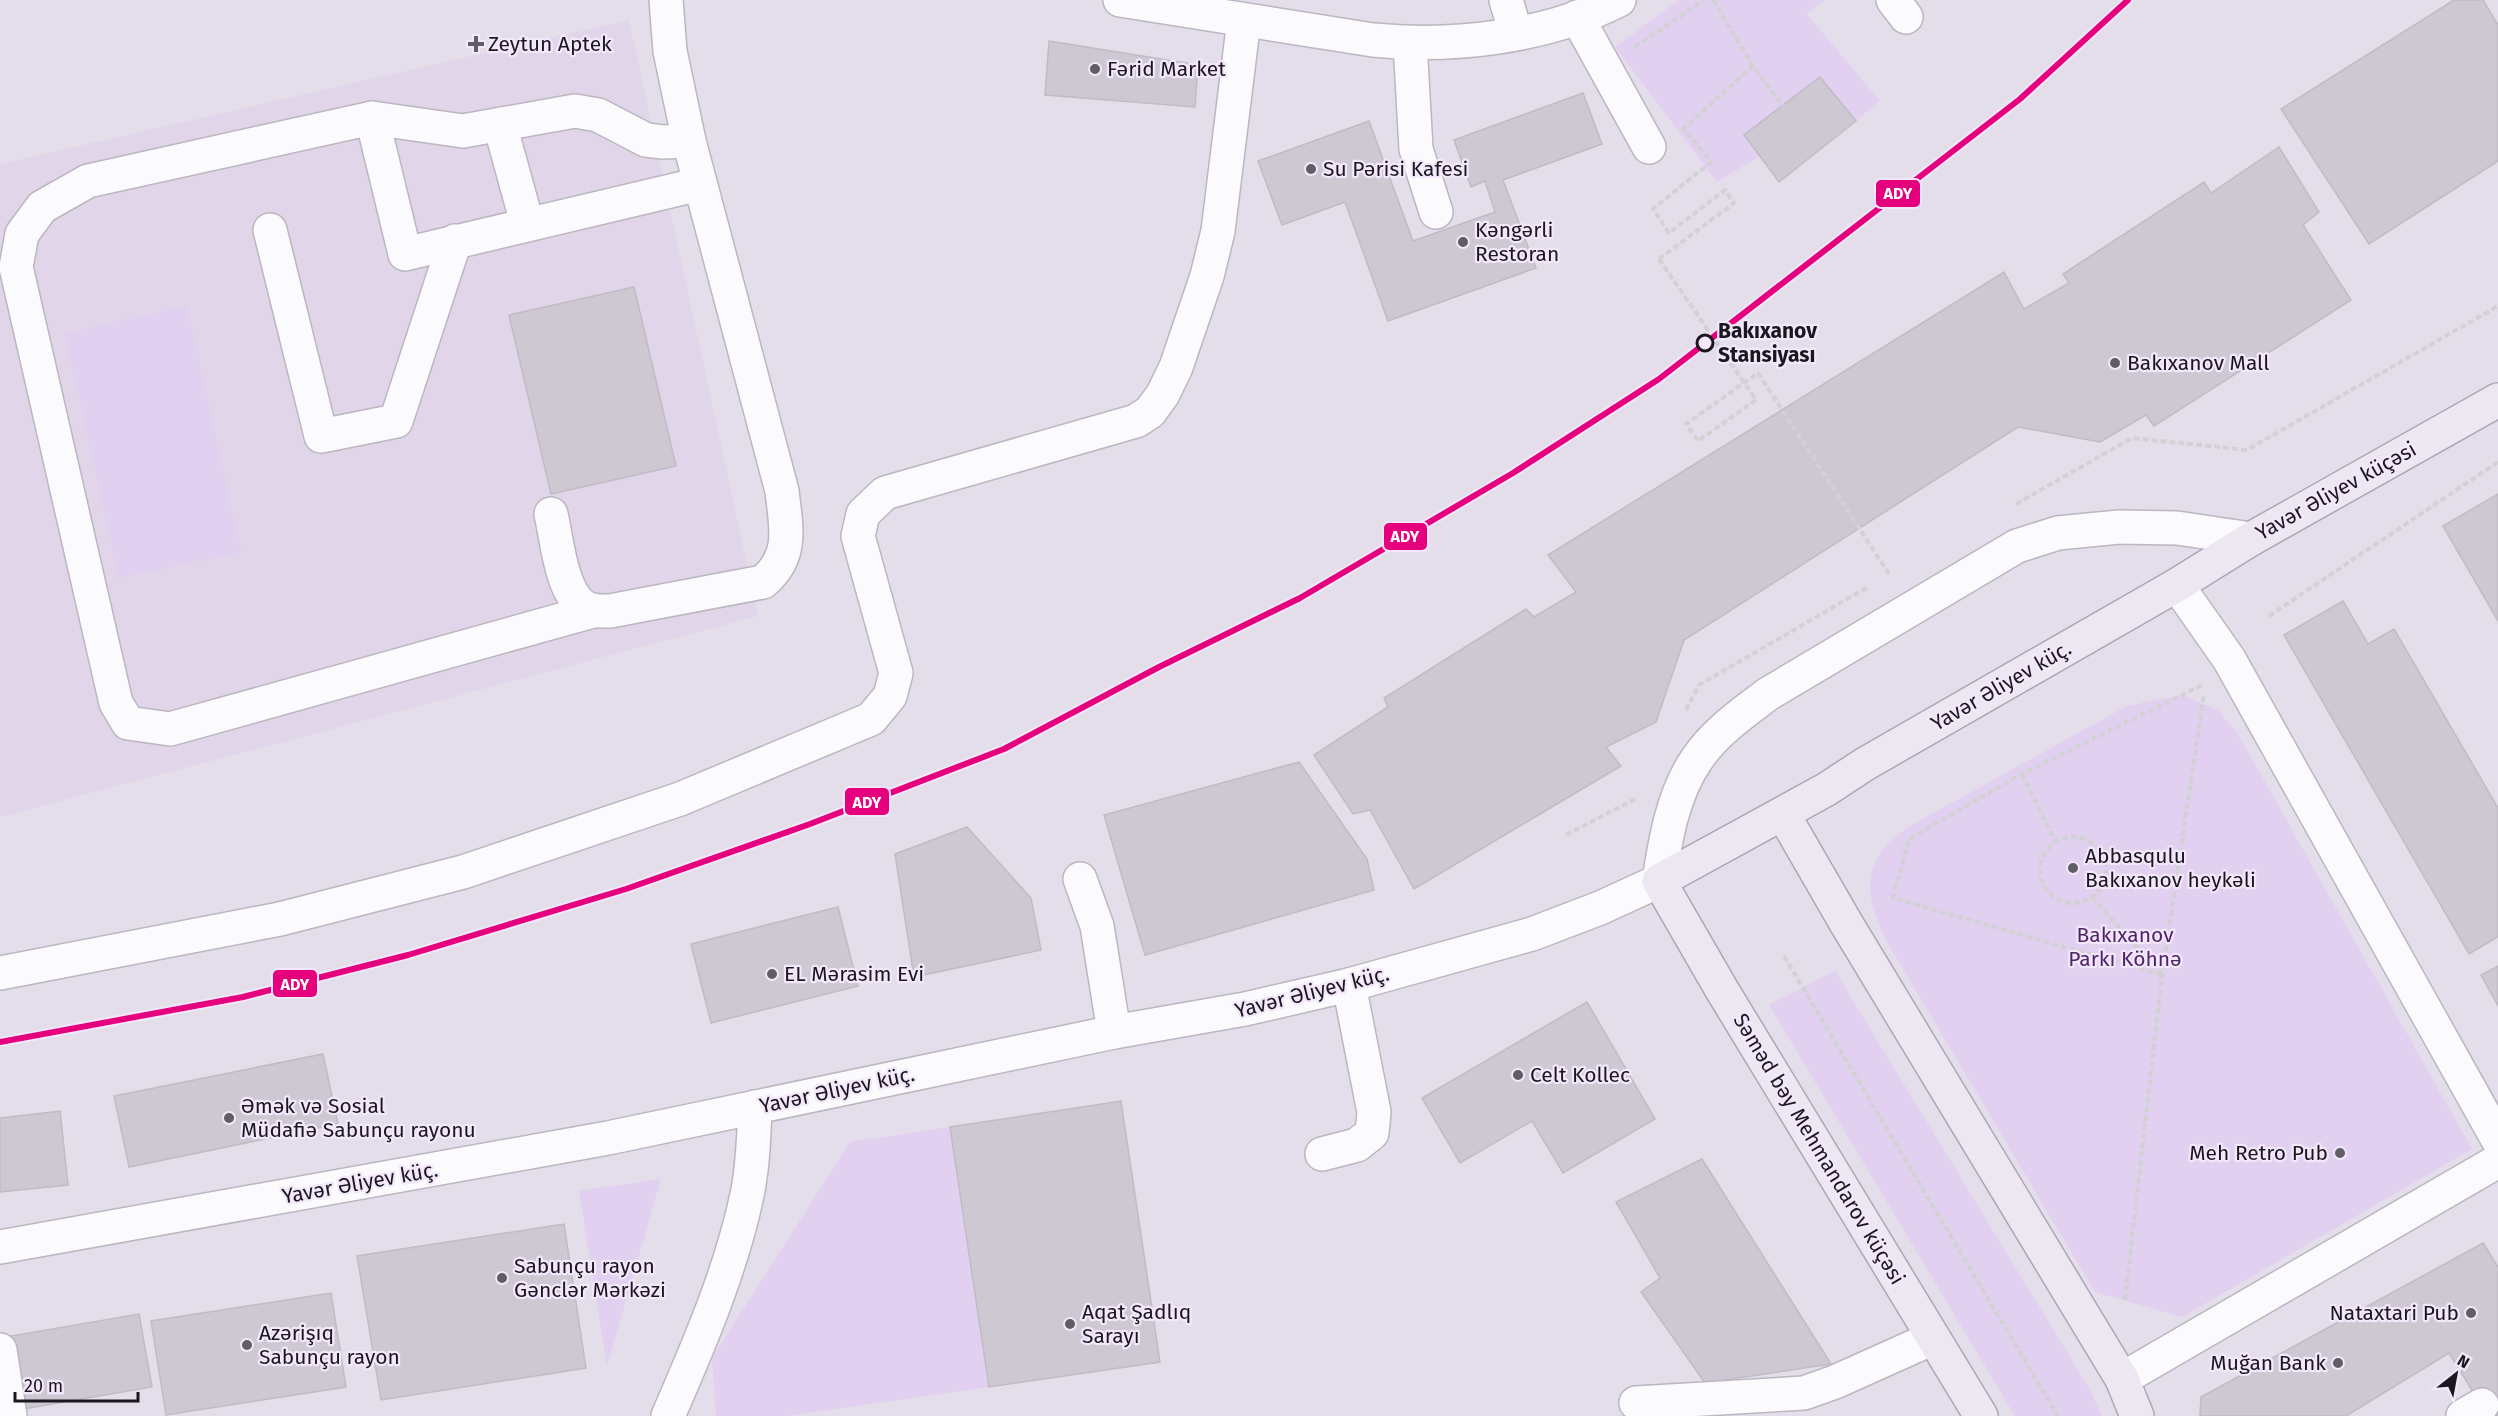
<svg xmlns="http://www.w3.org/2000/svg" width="2498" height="1416" viewBox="0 0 2498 1416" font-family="'Fira Sans',sans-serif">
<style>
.built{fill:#e0d5e9}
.green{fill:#e1d0f0}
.building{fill:#cdc8d2;stroke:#c0bbc4;stroke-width:1.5}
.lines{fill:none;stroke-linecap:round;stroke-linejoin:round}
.minor-casing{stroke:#bbb6c0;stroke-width:36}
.major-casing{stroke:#afa4b7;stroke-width:36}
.path{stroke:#d2d1d4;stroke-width:4;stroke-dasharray:6 3;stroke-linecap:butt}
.minor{stroke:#fbfafc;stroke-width:33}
.major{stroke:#ede7f2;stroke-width:33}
.path-bridge{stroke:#d2d1d4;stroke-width:4;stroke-dasharray:6 3;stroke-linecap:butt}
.rail-1-casing{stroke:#f3e7fb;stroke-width:10}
.rail-1{stroke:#e5007d;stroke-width:6}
.poi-dot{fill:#615d65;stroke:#f3e7fb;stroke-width:2}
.stop-dot{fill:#f3e7fb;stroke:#1b171e;stroke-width:3}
.labels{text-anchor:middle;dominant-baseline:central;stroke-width:4.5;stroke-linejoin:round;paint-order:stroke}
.poi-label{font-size:21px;fill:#1b171e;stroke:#f3e7fb;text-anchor:start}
.stop-label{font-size:21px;font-weight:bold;fill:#1b171e;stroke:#f3e7fb;text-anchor:start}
.street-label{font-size:21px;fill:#1b171e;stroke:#f3e7fb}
.park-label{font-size:21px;fill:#4f2469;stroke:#f3e7fb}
.line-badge{stroke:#f3e7fb;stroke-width:2}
.badge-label{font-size:16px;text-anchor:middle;font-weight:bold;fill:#fff}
</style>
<rect width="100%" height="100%" fill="#e4deea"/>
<polygon class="built" points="629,20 758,616 0,817 0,164"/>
<g class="green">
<polygon points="1679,0 1825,0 1807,14 1880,101 1856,121 1819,77 1744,135 1760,156 1717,182 1615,47"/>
<polygon points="187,306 241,552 119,578 65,333"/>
<path d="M2184 696 2218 710 2238 734 2472 1149 2182 1317 2095 1292 1884 937C1872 907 1861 881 1882 851 1888 843 1899 835 1906 828L2125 707 2158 699Z"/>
<polygon points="1835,971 2090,1390 2102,1416 2015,1416 1769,1005"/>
<polygon points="950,1127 989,1387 787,1416 716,1416 712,1358 850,1142"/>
<polygon points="661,1179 607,1366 579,1191"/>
</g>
<g class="building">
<polygon points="2454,0 2483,0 2498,25 2498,161 2369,244 2281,109"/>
<polygon points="1049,41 1198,65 1195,107 1045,95"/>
<polygon points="1820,77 1856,121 1779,182 1744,135"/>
<polygon points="1583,93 1602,144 1503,180 1536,268 1388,321 1345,202 1282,225 1258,161 1369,121 1413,241 1495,212 1485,181 1471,187 1454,140"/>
<polygon points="2279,147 2319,212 2303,225 2351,300 2154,426 2146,415 2100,442 2018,427 1684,640 1656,722 1606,747 1621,766 1414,889 1370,810 1353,814 1314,755 1388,707 1384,698 1526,609 1534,617 1576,592 1548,555 2004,272 2024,309 2069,283 2063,274 2204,182 2211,193"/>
<polygon points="634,287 676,466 551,494 509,315"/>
<polygon points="2498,494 2498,621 2443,526"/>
<polygon points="2343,601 2368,644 2394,629 2498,808 2498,937 2469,954 2284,635"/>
<polygon points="1299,762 1367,859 1374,890 1145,955 1104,815"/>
<polygon points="967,827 1031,898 1041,950 914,977 895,854"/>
<polygon points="838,907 858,986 711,1023 691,944"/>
<polygon points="2498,966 2498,1006 2481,975"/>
<polygon points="1587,1002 1655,1119 1563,1173 1532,1121 1460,1163 1422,1098"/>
<polygon points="323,1054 338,1124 129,1167 114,1096"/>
<polygon points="1121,1101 1160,1362 989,1387 950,1127"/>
<polygon points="60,1111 68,1185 0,1192 0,1118"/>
<polygon points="1702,1159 1831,1364 1705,1383 1641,1292 1660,1278 1616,1202"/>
<polygon points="564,1224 586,1368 381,1400 357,1256"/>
<polygon points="2483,1243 2498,1267 2498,1416 2488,1416 2449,1353 2346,1416 2200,1416 2201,1397"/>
<polygon points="331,1293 346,1387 166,1415 151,1321"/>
<polygon points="139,1314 152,1387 24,1409 11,1336"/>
</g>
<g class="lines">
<defs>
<g id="minor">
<path d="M1120 0 1373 40C1454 48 1546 37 1619 0"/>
<polyline points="1506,0 1516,34"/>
<polyline points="1893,0 1906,17"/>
<polyline points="1577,17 1649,147"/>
<polyline points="1410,43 1416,149 1436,212"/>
<polyline points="372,118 463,131 575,111 598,115 646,140 663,142 689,141"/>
<polyline points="500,125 527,223"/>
<polyline points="270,230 321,436 396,421 455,241"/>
<path d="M551 514C557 540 561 591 583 606 591 612 600 611 610 611L763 582C794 556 786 527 782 491L689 141 670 51 666 0"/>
<polyline points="2177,585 2229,659 2498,1140"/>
<polyline points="593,611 170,729 128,723 116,703 16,267 22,234 42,207 88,181 372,118 405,254 700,184"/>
<polyline points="1080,879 1097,926 1114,1032"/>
<polyline points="0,973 280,919 463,872 680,799 871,719 890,696 896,673 858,536 863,514 885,493 1136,421 1150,412 1163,394 1176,367 1207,276 1218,231 1244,20"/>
<polyline points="1322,1154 1357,1145 1372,1133 1374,1112 1349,985"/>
<path d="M0 1247 608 1138 1114 1032 1245 1009 1349 985 1532 934 1600 908 1659 881C1665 841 1673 793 1697 759 1715 732 1743 713 1768 694L2017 546 2058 533 2119 527 2177 528 2251 539"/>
<polyline points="0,1350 10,1416"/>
<polyline points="2122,1379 2498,1161"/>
<polyline points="1636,1403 1804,1393 1835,1382 1933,1338"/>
<path d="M668 1416C699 1345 733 1266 748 1190 753 1163 754 1135 755 1107"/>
<polyline points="2463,1416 2482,1405"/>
</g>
<g id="major">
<polyline points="1783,814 1846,923 2085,1318 2122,1379 2137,1416"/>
<polyline points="1981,1416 1722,990 1659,881 1827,789 1865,764 2177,585 2251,539 2498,400"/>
</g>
</defs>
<use href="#minor" class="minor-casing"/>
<use href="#major" class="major-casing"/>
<g class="path">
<polyline points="1713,0 1753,66 1783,106"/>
<polyline points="1635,47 1704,0"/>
<polyline points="1682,130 1753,66"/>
<polyline points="1659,259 1734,203 1725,190 1669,233 1653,209 1711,162 1684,129"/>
<polyline points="1756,400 1698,441 1686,424 1758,373 1889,574"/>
<polyline points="2016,504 2132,438 2247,450 2498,306"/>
<polyline points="2269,616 2498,462"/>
<polyline points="1686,710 1699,685 1868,587"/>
<polyline points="2022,774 2056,843"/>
<polyline points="1566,835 1637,798"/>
<circle cx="2073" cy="870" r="33"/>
<polyline points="2092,897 2162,975"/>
<polyline points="1784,956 2058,1416"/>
<polyline points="2162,975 1893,898 1909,839 2022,774 2202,685"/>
<polyline points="2125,1300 2162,975 2204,693"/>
</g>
<use href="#minor" class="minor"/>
<use href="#major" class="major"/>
<polyline class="path-bridge" points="1659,259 1756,400"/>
<defs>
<polyline id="rail-1" points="0,1042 243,997 408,955 626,889 810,824 1004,749 1159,667 1300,598 1513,473 1659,379 2020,99 2128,0"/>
</defs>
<use href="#rail-1" class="rail-1-casing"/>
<use href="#rail-1" class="rail-1"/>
</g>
<g class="poi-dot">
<path d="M473 35h6v6h6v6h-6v6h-6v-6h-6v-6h6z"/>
<circle cx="1095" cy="69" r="6"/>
<circle cx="1311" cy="169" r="6"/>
<circle cx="1463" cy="242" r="6"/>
<circle cx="2115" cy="363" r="6"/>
<circle cx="2073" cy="868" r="6"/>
<circle cx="772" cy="974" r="6"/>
<circle cx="1518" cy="1075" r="6"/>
<circle cx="229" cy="1118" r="6"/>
<circle cx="2340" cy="1153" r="6"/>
<circle cx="502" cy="1278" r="6"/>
<circle cx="2471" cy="1313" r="6"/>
<circle cx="1070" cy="1324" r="6"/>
<circle cx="247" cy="1345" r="6"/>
<circle cx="2338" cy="1363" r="6"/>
</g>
<circle class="stop-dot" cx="1705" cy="343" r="8"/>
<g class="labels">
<g class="poi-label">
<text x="488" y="44">Zeytun Aptek</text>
<text x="1107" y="69">Fərid Market</text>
<text x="1323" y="169">Su Pərisi Kafesi</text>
<text x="1475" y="230">Kəngərli<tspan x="1475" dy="24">Restoran</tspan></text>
<text x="2127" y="363">Bakıxanov Mall</text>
<text x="2085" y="856">Abbasqulu<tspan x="2085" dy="24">Bakıxanov heykəli</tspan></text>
<text x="784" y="974">EL Mərasim Evi</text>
<text x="1530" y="1075">Celt Kollec</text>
<text x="241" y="1106">Əmək və Sosial<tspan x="241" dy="24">Müdafiə Sabunçu rayonu</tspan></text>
<text x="2328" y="1153" text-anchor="end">Meh Retro Pub</text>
<text x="514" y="1266">Sabunçu rayon<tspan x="514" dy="24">Gənclər Mərkəzi</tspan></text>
<text x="1082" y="1312">Aqat Şadlıq<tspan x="1082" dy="24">Sarayı</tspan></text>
<text x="2459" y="1313" text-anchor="end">Nataxtari Pub</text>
<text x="259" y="1333">Azərişıq<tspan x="259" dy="24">Sabunçu rayon</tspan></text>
<text x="2326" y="1363" text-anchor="end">Muğan Bank</text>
</g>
<g class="stop-label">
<text x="1718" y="331">Bakıxanov<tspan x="1718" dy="24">Stansiyası</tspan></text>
</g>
<g class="street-label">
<text transform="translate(2336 491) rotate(-29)">Yavər Əliyev küçəsi</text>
<text transform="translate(2001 686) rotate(-30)">Yavər Əliyev küç.</text>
<text transform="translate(1312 992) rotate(-14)">Yavər Əliyev küç.</text>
<text transform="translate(837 1090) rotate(-12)">Yavər Əliyev küç.</text>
<text transform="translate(1819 1149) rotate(59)">Səməd bəy Mehmandarov küçəsi</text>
<text transform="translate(360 1183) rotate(-10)">Yavər Əliyev küç.</text>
</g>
<g class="park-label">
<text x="2125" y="935">Bakıxanov<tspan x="2125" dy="24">Parkı Köhnə</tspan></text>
</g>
</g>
<g class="line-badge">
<rect x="1875" y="179" width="46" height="29" rx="6" fill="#e5007d"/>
<rect x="1383" y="522" width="45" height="29" rx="6" fill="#e5007d"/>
<rect x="844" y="787" width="46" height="29" rx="6" fill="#e5007d"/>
<rect x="272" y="969" width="46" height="29" rx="6" fill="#e5007d"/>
</g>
<g class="badge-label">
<text x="1898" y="199">ADY</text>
<text x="1405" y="542">ADY</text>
<text x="867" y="808">ADY</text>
<text x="295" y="990">ADY</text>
</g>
<g transform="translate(2456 1374) rotate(31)" stroke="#f3e7fb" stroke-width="4.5" paint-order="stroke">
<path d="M0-4.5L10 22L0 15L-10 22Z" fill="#1b171e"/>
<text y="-9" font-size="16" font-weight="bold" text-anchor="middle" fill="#1b171e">N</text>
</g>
<path d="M15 1392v9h123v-9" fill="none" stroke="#1b171e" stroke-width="3"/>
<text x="24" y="1392" font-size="18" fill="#1b171e" stroke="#f3e7fb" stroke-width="4.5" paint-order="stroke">20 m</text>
</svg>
